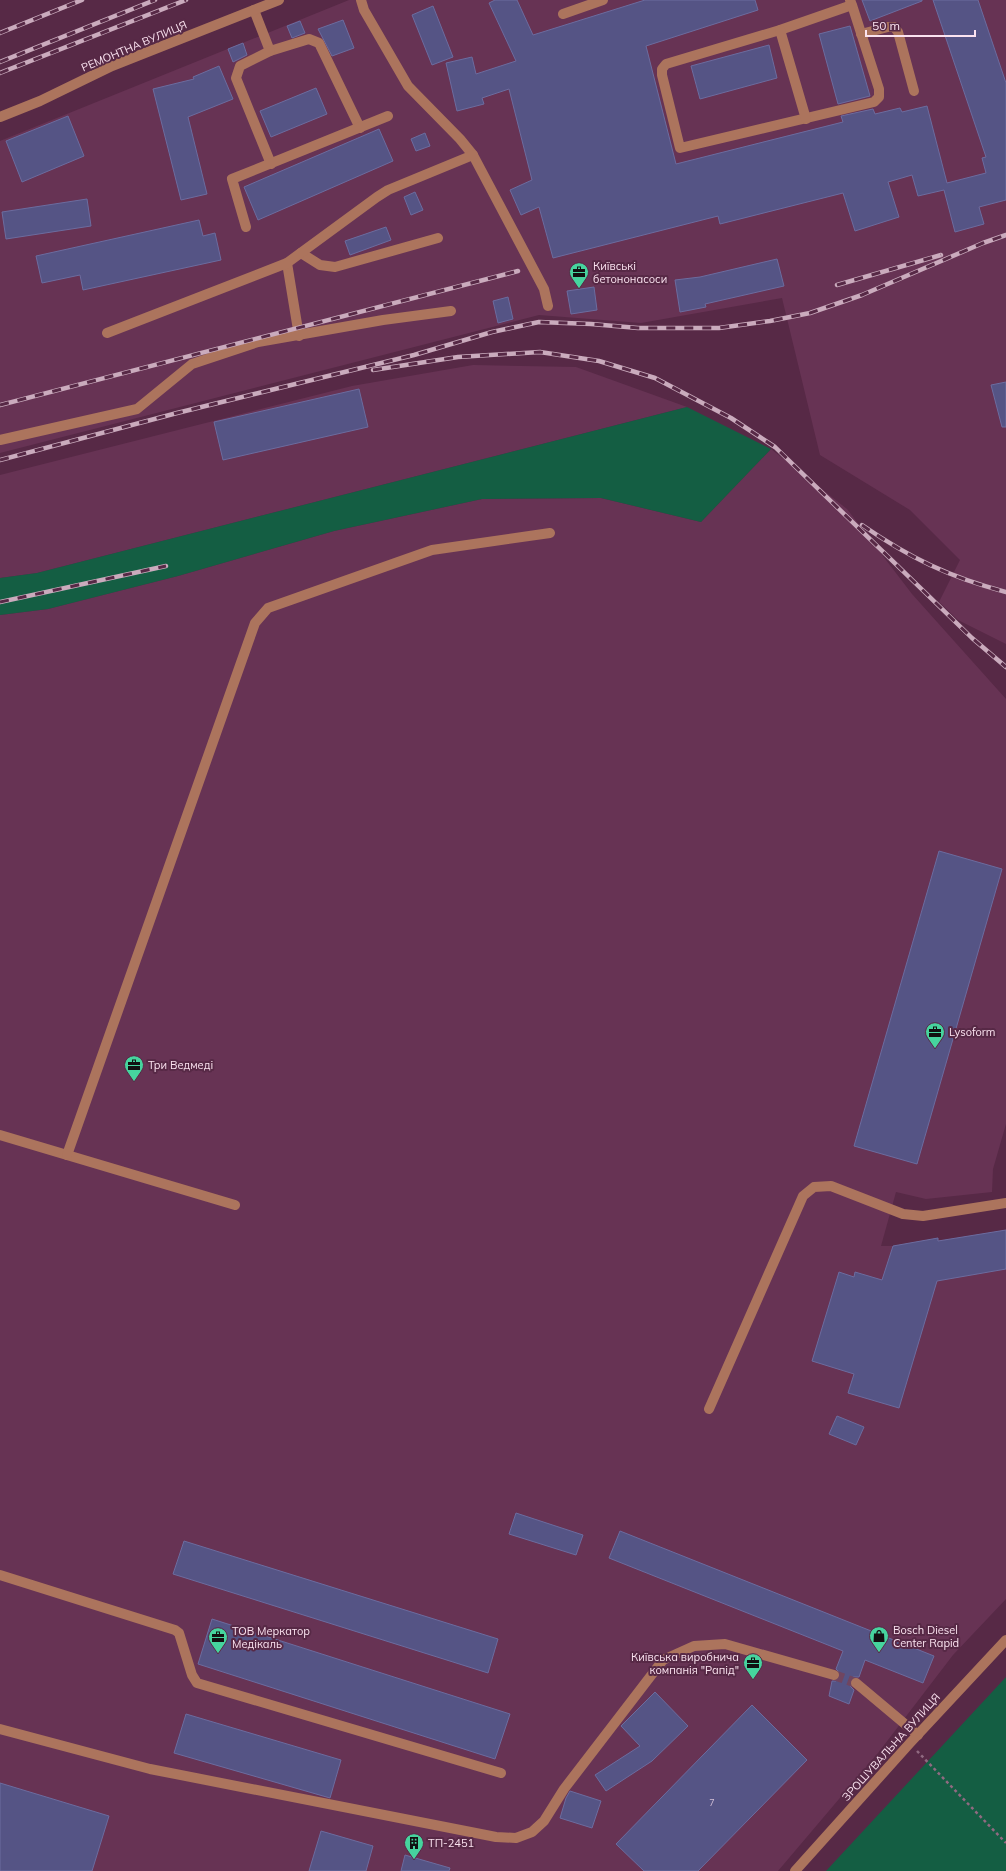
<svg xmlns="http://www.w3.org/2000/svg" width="1006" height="1871" viewBox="0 0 1006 1871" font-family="Mulish,sans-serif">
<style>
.built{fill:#673354}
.green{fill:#145e43}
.building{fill:#555485;stroke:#6c6c9f}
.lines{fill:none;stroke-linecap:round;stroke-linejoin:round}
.minor-tunnel{stroke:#704560;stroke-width:10;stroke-dasharray:10 5;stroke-linecap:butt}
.path{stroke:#906a81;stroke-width:2.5;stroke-dasharray:3 3;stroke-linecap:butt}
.minor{stroke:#ac745d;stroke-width:10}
.rail-casing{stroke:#caabbd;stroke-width:4.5}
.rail{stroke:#572946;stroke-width:3;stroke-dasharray:9;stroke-linecap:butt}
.labels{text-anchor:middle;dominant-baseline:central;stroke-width:4;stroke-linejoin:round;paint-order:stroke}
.number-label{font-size:9px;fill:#d2bfd5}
.street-label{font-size:11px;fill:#fbe3f0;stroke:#572946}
.poi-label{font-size:11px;fill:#fbe3f0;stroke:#572946;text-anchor:start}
</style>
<rect width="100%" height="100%" fill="#572946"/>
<g class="built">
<polygon points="349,0 1006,0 1006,644 958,620 939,602 960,560 910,510 820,455 782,298 641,323 539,315 0,453 0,141"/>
<polygon points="473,365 576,367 687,407 37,573 0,578 0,475 352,386"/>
<polygon points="771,449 847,509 912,594 1006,699 1006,1124 993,1169 992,1192 926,1199 896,1192 881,1246 893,1246 938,1238 938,1241 1006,1230 1006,1599 953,1655 878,1753 778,1871 0,1871 0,615 48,609 178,576 334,531 482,499 601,498 701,522"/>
</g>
<g class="green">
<polygon points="687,407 771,449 701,522 601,498 482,499 334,531 178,576 48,609 0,615 0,578 37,573"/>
<polygon points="1006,1677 1006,1871 826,1871"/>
</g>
<g class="building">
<polygon points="495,0 517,0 533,35 645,0 755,0 758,10 646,46 676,164 843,122 841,116 873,109 875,114 900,108 902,112 927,106 947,183 986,173 982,158 986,157 933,0 978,0 1006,83 1006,200 979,207 984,224 955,232 944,190 918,196 912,175 888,182 899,217 855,231 843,193 720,224 718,216 553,258 539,207 521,215 510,190 532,180 509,89 482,98 484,104 457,111 446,63 472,57 476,74 516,61 489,3"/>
<polygon points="862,0 922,0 922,1 870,21"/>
<polygon points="433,6 453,57 432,65 412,15"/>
<polygon points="343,20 354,48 332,56 318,29"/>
<polygon points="300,21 305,33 292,38 287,26"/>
<polygon points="850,26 870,96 838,104 819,34"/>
<polygon points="243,43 247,55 233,62 228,49"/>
<polygon points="769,45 777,78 700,99 691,66"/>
<polygon points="219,66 233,99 188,117 207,194 181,200 153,89 194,79 193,77"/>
<polygon points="316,88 327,114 271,137 260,111"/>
<polygon points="68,116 84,156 22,182 6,141"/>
<polygon points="379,129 393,161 258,220 244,187"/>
<polygon points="425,133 430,146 416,151 411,139"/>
<polygon points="415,192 423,210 411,215 404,197"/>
<polygon points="87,199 91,226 6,239 2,212"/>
<polygon points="199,220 203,236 215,233 221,260 83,290 80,275 42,283 36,256"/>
<polygon points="386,227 391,240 350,255 345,241"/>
<polygon points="777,259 784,286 705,304 706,307 680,312 675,280 700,277"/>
<polygon points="594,287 597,310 571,314 567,291"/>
<polygon points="508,297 513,319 498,323 493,301"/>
<polygon points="1006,382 1006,427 1002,427 991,385"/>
<polygon points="359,389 368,427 223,460 214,422"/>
<polygon points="939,851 1002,869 917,1164 854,1146"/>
<polygon points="1006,1230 1006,1269 937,1281 899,1408 848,1393 854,1374 812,1361 839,1272 854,1277 855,1272 882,1280 893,1246 938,1238 938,1241"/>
<polygon points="837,1416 864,1427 856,1445 829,1434"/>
<polygon points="516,1513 583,1535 576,1555 509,1534"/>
<polygon points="620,1531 934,1656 923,1683 865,1660 859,1677 853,1677 850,1682 850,1686 854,1690 849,1704 829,1696 832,1681 836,1681 840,1677 840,1673 836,1669 843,1651 609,1558"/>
<polygon points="184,1541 498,1639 488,1673 173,1574"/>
<polygon points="212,1619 510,1714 495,1759 198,1664"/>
<polygon points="655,1692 688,1726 652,1761 606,1791 595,1775 640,1746 621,1726"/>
<polygon points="752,1705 807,1760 698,1871 644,1871 616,1844"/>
<polygon points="186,1714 341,1760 330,1798 174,1753"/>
<polygon points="0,1783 109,1816 92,1871 0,1871"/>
<polygon points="570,1791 601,1801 592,1828 560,1818 566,1798"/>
<polygon points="321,1831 373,1846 366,1871 309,1871"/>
<polygon points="405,1855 450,1868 449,1871 401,1871"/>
</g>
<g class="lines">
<polyline class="minor-tunnel" points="834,1675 856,1683"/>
<polyline class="path" points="917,1751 1006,1843"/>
<g class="minor">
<polyline points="361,0 364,10 408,86 460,139 473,155 544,289 548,306"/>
<polyline points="850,0 852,5 879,89 879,97 874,102 680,148 662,75 662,69 666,64 780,30 852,5"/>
<polyline points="254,10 270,51 309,39 319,43 360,128"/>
<polyline points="563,14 603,0"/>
<polyline points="780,30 806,119"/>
<polyline points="861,34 888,27 894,27 898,32 914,91"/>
<polyline points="270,51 240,66 236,78 271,164"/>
<polyline points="0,117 40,101 112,66 279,0"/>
<polyline points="246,227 232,179 388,116"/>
<polyline points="301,253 320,265 335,267 438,238"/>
<polyline points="287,263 299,336"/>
<polyline points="107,333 287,263 377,197 388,190 473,155"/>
<polyline points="0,440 137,409 192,364 258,342 383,320 451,311"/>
<polyline points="0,1135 235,1205"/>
<polyline points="67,1155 255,623 268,608 432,550 550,533"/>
<polyline points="709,1409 803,1196 814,1187 831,1186 903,1214 923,1216 1006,1203"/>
<polyline points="0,1575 175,1630 179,1633 192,1675 197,1683 501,1773"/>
<polyline points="856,1683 918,1735"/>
<polyline points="0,1729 150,1769 496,1837 516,1838 532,1832 544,1821 564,1789 663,1660 694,1646 725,1644 834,1675"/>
<polyline points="795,1871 910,1743 1006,1640"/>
</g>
<defs>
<g id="rail">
<polyline points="0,33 82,0"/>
<polyline points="0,62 155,0"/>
<polyline points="0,73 186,0"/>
<polyline points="837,285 941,255"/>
<polyline points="373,370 458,357 540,352 599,361 655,378 731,418 775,447 972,638 1006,667"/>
<polyline points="0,405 518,271"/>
<polyline points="0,460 177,413 414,355 492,332 539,322 591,324 638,328 719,328 770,321 810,313 862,295 983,243 1006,235"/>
<path d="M862 525C910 558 949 577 1006 592"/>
<polyline points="0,602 166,566"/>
</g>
</defs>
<use href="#rail" class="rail-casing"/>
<use href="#rail" class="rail"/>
</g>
<defs>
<symbol id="office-pin" viewBox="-11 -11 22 30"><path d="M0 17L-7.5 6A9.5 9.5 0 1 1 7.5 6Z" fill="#46d49e" stroke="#572946"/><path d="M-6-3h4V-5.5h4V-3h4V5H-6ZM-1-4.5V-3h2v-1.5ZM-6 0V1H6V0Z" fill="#111"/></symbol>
<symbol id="shop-pin" viewBox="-11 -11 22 30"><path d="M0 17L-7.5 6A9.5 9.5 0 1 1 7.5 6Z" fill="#46d49e" stroke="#572946"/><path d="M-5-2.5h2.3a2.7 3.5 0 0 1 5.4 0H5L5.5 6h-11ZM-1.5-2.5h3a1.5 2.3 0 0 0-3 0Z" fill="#111"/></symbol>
<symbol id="building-pin" viewBox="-11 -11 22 30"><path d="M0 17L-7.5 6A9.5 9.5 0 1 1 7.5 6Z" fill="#46d49e" stroke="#572946"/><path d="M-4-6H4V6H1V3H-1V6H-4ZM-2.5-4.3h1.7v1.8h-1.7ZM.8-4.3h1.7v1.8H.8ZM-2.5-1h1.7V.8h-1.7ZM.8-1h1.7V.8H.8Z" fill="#111"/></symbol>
</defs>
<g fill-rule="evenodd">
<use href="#office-pin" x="568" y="261" width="22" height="30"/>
<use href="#office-pin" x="924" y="1021" width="22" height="30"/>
<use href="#office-pin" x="123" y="1054" width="22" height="30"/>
<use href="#shop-pin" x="868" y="1625" width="22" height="30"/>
<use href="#office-pin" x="207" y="1626" width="22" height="30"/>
<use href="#office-pin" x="742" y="1652" width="22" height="30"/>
<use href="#building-pin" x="403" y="1832" width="22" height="30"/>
</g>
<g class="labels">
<g class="number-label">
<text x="712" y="1802">7</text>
</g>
<g class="street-label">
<text transform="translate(134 46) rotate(-23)">РЕМОНТНА ВУЛИЦЯ</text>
<text transform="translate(891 1747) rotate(-48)">ЗРОШУВАЛЬНА ВУЛИЦЯ</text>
</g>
<g class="poi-label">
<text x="593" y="266">Київські<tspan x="593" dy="13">бетононасоси</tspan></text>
<text x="949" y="1032">Lysoform</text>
<text x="148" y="1065">Три Ведмеді</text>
<text x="893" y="1630">Bosch Diesel<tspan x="893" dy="13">Center Rapid</tspan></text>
<text x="232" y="1631">ТОВ Меркатор<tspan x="232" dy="13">Медікаль</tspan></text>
<text x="739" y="1657" text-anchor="end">Київська виробнича<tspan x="739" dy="13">компанія "Рапід"</tspan></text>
<text x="428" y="1843">ТП-2451</text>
</g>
</g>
<path d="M866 30v6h109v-6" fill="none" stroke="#fbe3f0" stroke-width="2"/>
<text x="872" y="30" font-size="12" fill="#fbe3f0" stroke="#572946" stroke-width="3" paint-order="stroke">50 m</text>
</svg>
